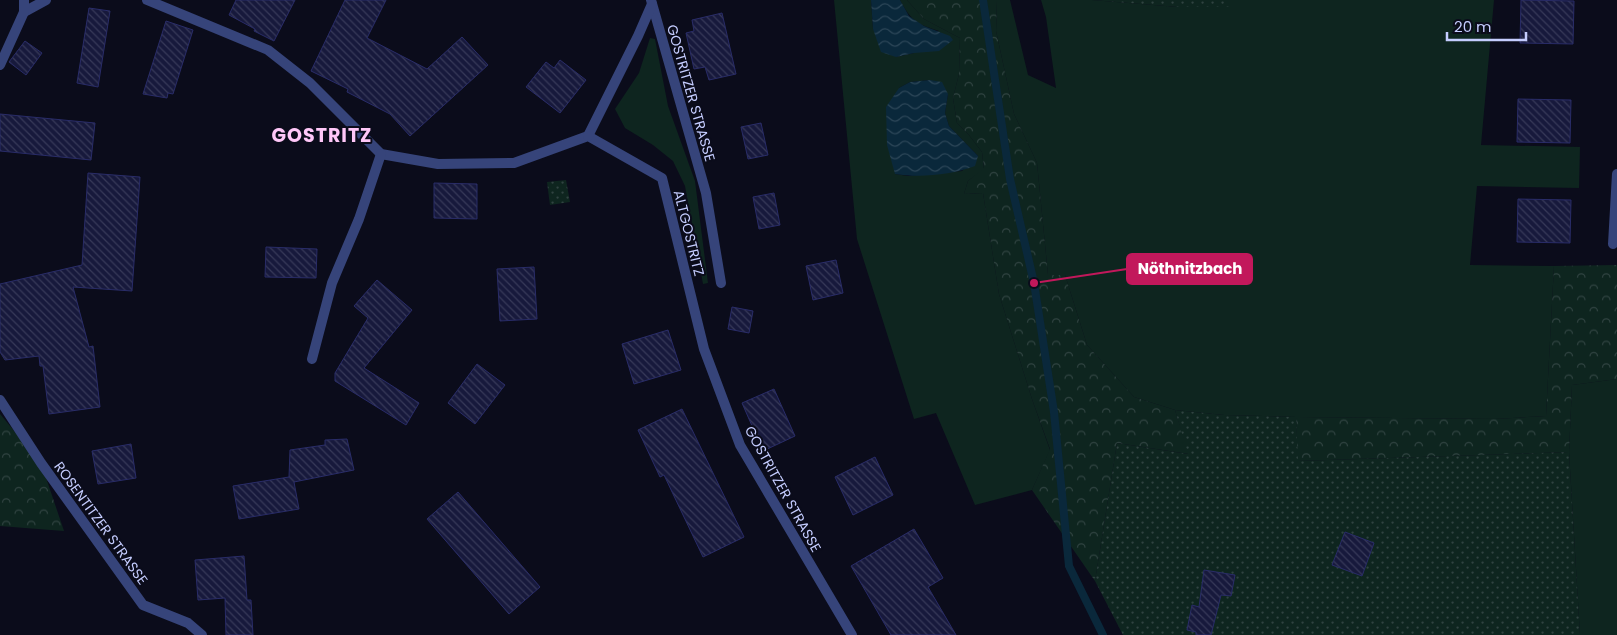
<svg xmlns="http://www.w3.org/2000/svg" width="1617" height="635" viewBox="0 0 1617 635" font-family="Poppins,sans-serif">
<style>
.grass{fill:#0e251f;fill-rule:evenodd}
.forest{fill:url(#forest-crowns)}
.park{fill:url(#park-dots)}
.water{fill:url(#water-waves)}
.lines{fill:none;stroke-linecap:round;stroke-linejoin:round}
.stream{stroke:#0a283b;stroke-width:8}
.building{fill:url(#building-back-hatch);stroke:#292c68}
.minor{stroke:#36447a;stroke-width:10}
.labels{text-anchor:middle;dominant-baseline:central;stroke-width:4;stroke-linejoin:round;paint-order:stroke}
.street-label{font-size:14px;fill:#c5cdff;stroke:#0b0c1b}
.district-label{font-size:19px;font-weight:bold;letter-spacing:1px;fill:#ffc7f8;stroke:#0b0c1b}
.leader{fill:none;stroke:#c2185b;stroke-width:2}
.callout-dot{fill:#c2185b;stroke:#0b0c1b;stroke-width:2}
.callout{fill:#c2185b;stroke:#c2185b;stroke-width:2}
.callout-label{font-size:15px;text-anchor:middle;font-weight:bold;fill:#fff}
</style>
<defs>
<pattern id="forest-crowns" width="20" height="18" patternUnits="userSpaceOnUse" patternTransform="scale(1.25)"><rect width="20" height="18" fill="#0e251f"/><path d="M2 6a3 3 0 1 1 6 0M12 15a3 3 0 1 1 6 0" fill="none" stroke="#304341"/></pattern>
<pattern id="park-dots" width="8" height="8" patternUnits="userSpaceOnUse" patternTransform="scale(1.25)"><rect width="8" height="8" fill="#0e251f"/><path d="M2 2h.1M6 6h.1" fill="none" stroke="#304341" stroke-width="1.8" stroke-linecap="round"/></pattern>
<pattern id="water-waves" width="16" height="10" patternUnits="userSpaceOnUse" patternTransform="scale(1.25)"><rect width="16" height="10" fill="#0a283b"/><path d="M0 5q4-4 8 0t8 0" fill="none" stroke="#2c4658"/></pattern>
<pattern id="building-back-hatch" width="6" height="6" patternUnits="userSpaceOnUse" patternTransform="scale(1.25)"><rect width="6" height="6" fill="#17193c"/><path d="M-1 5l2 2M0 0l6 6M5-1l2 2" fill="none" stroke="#373959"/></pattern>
</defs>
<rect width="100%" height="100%" fill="#0b0c1b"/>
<g class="grass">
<path d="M834 0H871L873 29 896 57 914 53 939 31C917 24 911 21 900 0H907L924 19 960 38 959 74 953 98 957 123 969 135 982 152 984 169 968 181 964 194 983 193 999 294 1032 399 1050 450 1032 490 975 505 936 413 914 419 857 239ZM930 80 948 94 945 113 949 126 978 156 962 171 908 176 895 174 899 88 910 82Z"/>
<polygon points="997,0 1010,0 1028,75 1056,88 1046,17 1041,0 1092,0 1178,7 1230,7 1230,0 1494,0 1481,145 1580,147 1579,188 1477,186 1470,265 1554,266 1546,416 1495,419 1296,417 1224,415 1175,410 1134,397 1087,345 1065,275 1048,275 1037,163 1014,114 996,31"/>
<polygon points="650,38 655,39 668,106 695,181 708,283 703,284 685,186 673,161 653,145 625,128 615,109 639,73"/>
<polygon points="1617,379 1617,635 1580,635 1569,452 1572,385"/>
</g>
<g class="forest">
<polygon points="907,0 997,0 996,31 1014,114 1037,163 1048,275 1065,275 1087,345 1134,397 1175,410 1189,454 1117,443 1095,581 1032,490 1050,449 1032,399 999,294 983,193 964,194 968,181 984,168 982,152 969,135 957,123 953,98 959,74 960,38 924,19"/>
<polygon points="1617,265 1617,379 1572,385 1569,452 1297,461 1296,417 1495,419 1546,416 1554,266"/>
<polygon points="0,414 41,463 64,531 0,526"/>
</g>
<g class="park">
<polygon points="1092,0 1230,0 1230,7 1178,7"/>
<polygon points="566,180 570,202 550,205 547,182"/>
<polygon points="1175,410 1224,415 1296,417 1298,461 1569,452 1580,635 1123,635 1095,581 1117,443 1188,454"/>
</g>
<g class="water">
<polygon points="871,0 900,0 909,16 924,26 950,36 953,40 939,51 914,53 896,57 881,52 873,29"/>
<path d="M930 80 942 82 948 94 945 113 949 126 978 156 975 166C951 175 920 178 895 174L887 145 886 107 899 88 910 82Z"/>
</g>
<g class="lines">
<polyline class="stream" points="983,0 1010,179 1034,283 1054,412 1069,566 1103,635"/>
</g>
<g class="building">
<polygon points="236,0 295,0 274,41 254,31 255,29 229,15"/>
<polygon points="345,0 386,0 367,38 427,69 462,37 488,65 410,136 390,114 347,92 348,89 311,71"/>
<polygon points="1521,0 1574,1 1573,44 1520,43"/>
<polygon points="89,8 110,11 98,87 77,83"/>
<polygon points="722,13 736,74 709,80 705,67 694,69 686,33 694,31 692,20"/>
<polygon points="166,21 193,30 173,94 168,93 167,98 143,94"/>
<polygon points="25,41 42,53 26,75 9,62"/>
<polygon points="560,60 586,80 560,113 526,87 546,62 554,68"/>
<polygon points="1518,99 1571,100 1570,143 1517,142"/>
<polygon points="0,114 95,123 91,160 0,151"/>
<polygon points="761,123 768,155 748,159 741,127"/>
<polygon points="88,173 140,177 132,291 73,287 89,347 93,346 100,407 49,414 43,366 40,366 39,356 5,360 0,352 0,284 82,265"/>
<polygon points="434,183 477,184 477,219 434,218"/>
<polygon points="774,193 780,225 759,229 753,197"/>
<polygon points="1518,199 1571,200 1570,243 1517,242"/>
<polygon points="266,247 317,249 316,278 265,277"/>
<polygon points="836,260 843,293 813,300 806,266"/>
<polygon points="534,267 537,319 500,321 497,269"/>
<polygon points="377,280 412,310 364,368 419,403 406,425 335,381 335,373 368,318 354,306"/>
<polygon points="732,307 753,311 749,333 728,329"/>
<polygon points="668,330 681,370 634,384 622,344"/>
<polygon points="477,364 505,385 475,424 448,403"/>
<polygon points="774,389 795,436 763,451 742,403"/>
<polygon points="682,409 744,537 703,557 664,475 660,477 638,430"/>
<polygon points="347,439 354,470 294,482 299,509 239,519 233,486 289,477 290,450 325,445 325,440"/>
<polygon points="131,444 136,478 98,484 92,451"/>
<polygon points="875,457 893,495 853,515 835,477"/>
<polygon points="458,492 540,587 509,614 427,519"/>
<polygon points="914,529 943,578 928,587 956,635 891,635 851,566"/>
<polygon points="1345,532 1374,543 1362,576 1332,565"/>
<polygon points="244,556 247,600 251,600 253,635 226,635 225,598 198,600 195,560"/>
<polygon points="1204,570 1235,575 1231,596 1221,595 1211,635 1196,635 1196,632 1187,630 1192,605 1199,607"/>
</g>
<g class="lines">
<g class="minor">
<polyline points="147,0 268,50 310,83 381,154 438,164 514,163 588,136 662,178 704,349 740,445 852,635"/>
<polyline points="651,0 706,193 721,283"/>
<polyline points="24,12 46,0"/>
<polyline points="0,65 24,12 24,0"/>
<polyline points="588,136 638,36 652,4"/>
<polyline points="1613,244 1617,174"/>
<polyline points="312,359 332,283 359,219 381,154"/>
<polyline points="0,400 41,463 143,605 188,623 202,635"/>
</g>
</g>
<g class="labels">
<g class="street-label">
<text transform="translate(691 93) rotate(74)">GOSTRITZER STRASSE</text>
<text transform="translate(689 233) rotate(76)">ALTGOSTRITZ</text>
<text transform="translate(783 489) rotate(61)">GOSTRITZER STRASSE</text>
<text transform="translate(101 523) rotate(54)">ROSENTITZER STRASSE</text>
</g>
<g class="district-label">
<text x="322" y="135">GOSTRITZ</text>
</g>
</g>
<path class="leader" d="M1034 283L1127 269"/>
<circle class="callout-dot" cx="1034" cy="283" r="5"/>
<rect class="callout" x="1127" y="254" width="125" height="30" rx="5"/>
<g class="callout-label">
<text x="1190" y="274">Nöthnitzbach</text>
</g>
<path d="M1447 32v8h79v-8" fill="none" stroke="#c5cdff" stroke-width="2.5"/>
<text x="1454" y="32" font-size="15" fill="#c5cdff" stroke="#0b0c1b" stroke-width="4" paint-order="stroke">20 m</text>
</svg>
